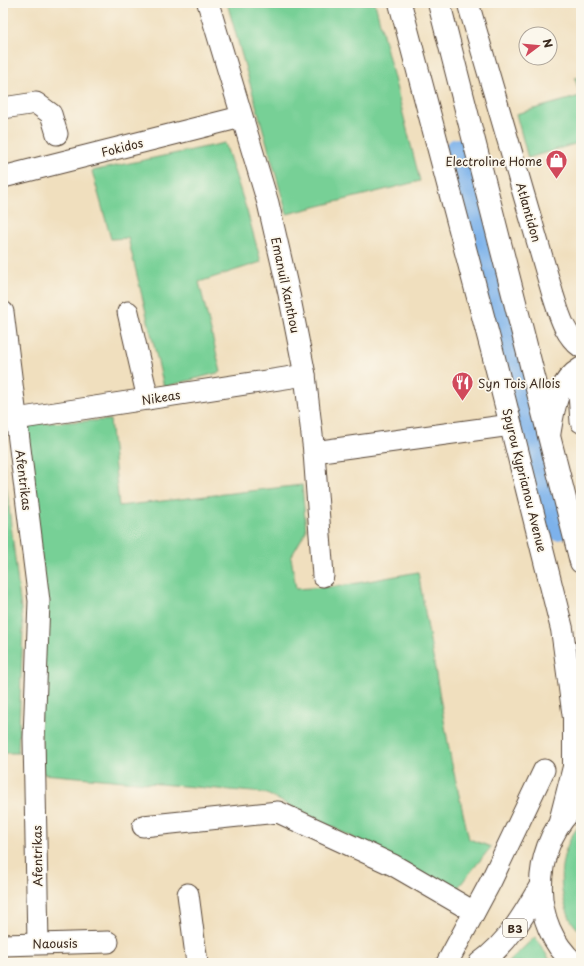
<svg xmlns="http://www.w3.org/2000/svg" width="584" height="966" viewBox="0 0 584 966" font-family="'Playpen Sans',sans-serif">
<style>
.green{fill:#77d096;stroke:#597d5a}
.lines{fill:none;stroke-linecap:round;stroke-linejoin:round}
.river{stroke:#7db2eb;stroke-width:36}
.minor-casing{stroke:#564536;stroke-width:23}
.major-casing{stroke:#564536;stroke-width:24}
.minor{stroke:#fff;stroke-width:21}
.major{stroke:#fff;stroke-width:22}
.labels{text-anchor:middle;dominant-baseline:central;stroke-width:3.5;stroke-linejoin:round;paint-order:stroke}
.shield{fill:#fbf7ec;stroke:#75685c;stroke-width:1}
.shield-label{font-size:11px;font-weight:bold;fill:#3b2a1e}
.street-label{font-size:12px;fill:#3b2a1e;stroke:#fbf7ec}
.poi-label{font-size:12px;fill:#3b2a1e;stroke:#fbf7ec;text-anchor:end}
</style>
<rect width="100%" height="100%" fill="#fbf7ec"/>
<filter id="ink" filterUnits="userSpaceOnUse"><feTurbulence type="fractalNoise" baseFrequency=".025" numOctaves="2"/><feDisplacementMap in="SourceGraphic" scale="8" xChannelSelector="R" yChannelSelector="G"/><feConvolveMatrix kernelMatrix="1 2 1 2 8 2 1 2 1" color-interpolation-filters="sRGB"/></filter>
<filter id="wash" filterUnits="userSpaceOnUse"><feTurbulence type="fractalNoise" baseFrequency=".012" numOctaves="4" result="noise"/><feDisplacementMap in="SourceGraphic" scale="16" xChannelSelector="R" yChannelSelector="G"/><feGaussianBlur stdDeviation="0.9" result="paint"/><feColorMatrix in="noise" values="0 0 0 0 0 0 0 0 0 0 0 0 0 0 0 0 0 1.4 0 .05"/><feComposite in="paint" operator="in"/></filter>
<g filter="url(#wash)">
<rect width="100%" height="100%" fill="#f0dfbe"/>
<g class="green">
<polygon points="227,3 375,3 420,181 287,214"/>
<polygon points="581,77 581,142 528,158 516,114 580,96 575,78"/>
<polygon points="225,143 247,211 261,262 199,282 221,372 164,387 128,238 111,239 92,171"/>
<polygon points="110,420 119,506 302,485 306,531 291,557 296,589 341,586 418,572 451,760 469,839 491,847 456,890 265,793 43,774 24,424"/>
<polygon points="3,456 23,627 18,753 3,753"/>
<path d="M581 823V933C577 928 571 922 569 916 556 884 559 849 581 823Z"/>
<polygon points="535,937 552,963 507,963"/>
</g>
<g class="lines">
<polyline class="river" points="459,156 556,522"/>
</g>
</g>
<g filter="url(#ink)">
<g class="lines">
<defs>
<g id="minor">
<polyline points="208,3 268,203 289,294 305,375 314,452 323,576"/>
<path d="M468 3 553 295C559 313 564 335 581 347"/>
<polyline points="3,108 36,103 51,114 57,134"/>
<polyline points="3,177 241,117"/>
<polyline points="3,312 39,601 34,738 38,943"/>
<polyline points="128,312 148,399"/>
<polyline points="581,384 579,393 581,422"/>
<polyline points="16,419 305,375"/>
<path d="M550 433C554 408 557 382 581 368"/>
<polyline points="314,452 511,425"/>
<polyline points="143,826 278,812 393,865 474,912"/>
<polyline points="188,894 197,963"/>
<polyline points="3,945 108,942"/>
<polyline points="447,963 491,881 544,770"/>
</g>
<g id="major">
<polyline points="400,3 493,354 562,629 574,718 574,767 560,822"/>
<polyline points="439,3 581,562"/>
<path d="M570 811C531 852 530 925 574 963"/>
<path d="M480 963C507 944 524 915 540 887"/>
</g>
</defs>
<use href="#minor" class="minor-casing"/>
<use href="#major" class="major-casing"/>
<use href="#minor" class="minor"/>
<use href="#major" class="major"/>
</g>
</g>
<defs>
<symbol id="shop-pin" viewBox="-11 -11 22 30"><path d="M0 17L-7.5 6A9.5 9.5 0 1 1 7.5 6Z" fill="#d1495b" stroke="#fbf7ec"/><path d="M-5-2.5h2.3a2.7 3.5 0 0 1 5.4 0H5L5.5 6h-11ZM-1.5-2.5h3a1.5 2.3 0 0 0-3 0Z" fill="#fff"/></symbol>
<symbol id="restaurant-pin" viewBox="-11 -11 22 30"><path d="M0 17L-7.5 6A9.5 9.5 0 1 1 7.5 6Z" fill="#d1495b" stroke="#fbf7ec"/><path d="M-5-6h1v4h1v-4h1v4h1v-4h1v5L-1.5 .5V6h-2V.5L-5-1ZM5-6V6H3V1.5H1.5Q1.5-4 5-6Z" fill="#fff"/></symbol>
</defs>
<g fill-rule="evenodd">
<use href="#shop-pin" x="544" y="148" width="25" height="34"/>
<use href="#restaurant-pin" x="450" y="370" width="25" height="34"/>
</g>
<g class="labels">
<rect class="shield" x="503" y="919" width="24" height="18" rx="3"/>
<g class="shield-label">
<text x="515" y="928">B3</text>
</g>
<g class="street-label">
<text transform="translate(122 147) rotate(-14)">Fokidos</text>
<text transform="translate(529 212) rotate(74)">Atlantidon</text>
<text transform="translate(286 285) rotate(78)">Emanuil Xanthou</text>
<text transform="translate(161 397) rotate(-9)">Nikeas</text>
<text transform="translate(24 480) rotate(83)">Afentrikas</text>
<text transform="translate(525 480) rotate(76)">Spyrou Kyprianou Avenue</text>
<text transform="translate(37 856) rotate(-91)">Afentrikas</text>
<text transform="translate(55 943) rotate(-1)">Naousis</text>
</g>
<g class="poi-label">
<text x="542" y="161">Electroline Home</text>
<text x="478" y="383" text-anchor="start">Syn Tois Allois</text>
</g>
</g>
<rect width="584" height="966" fill="none" stroke="#fbf7ec" stroke-width="16"/>
<g transform="translate(538 46) rotate(74)"><circle r="19" fill="#fbf7ec" stroke="#aea59a"/>
<path d="M0-3L7 15L0 10L-7 15Z" fill="#d1495b"/>
<text y="-6" font-size="11" font-weight="bold" text-anchor="middle" fill="#3b2a1e">N</text>
</g>
</svg>
